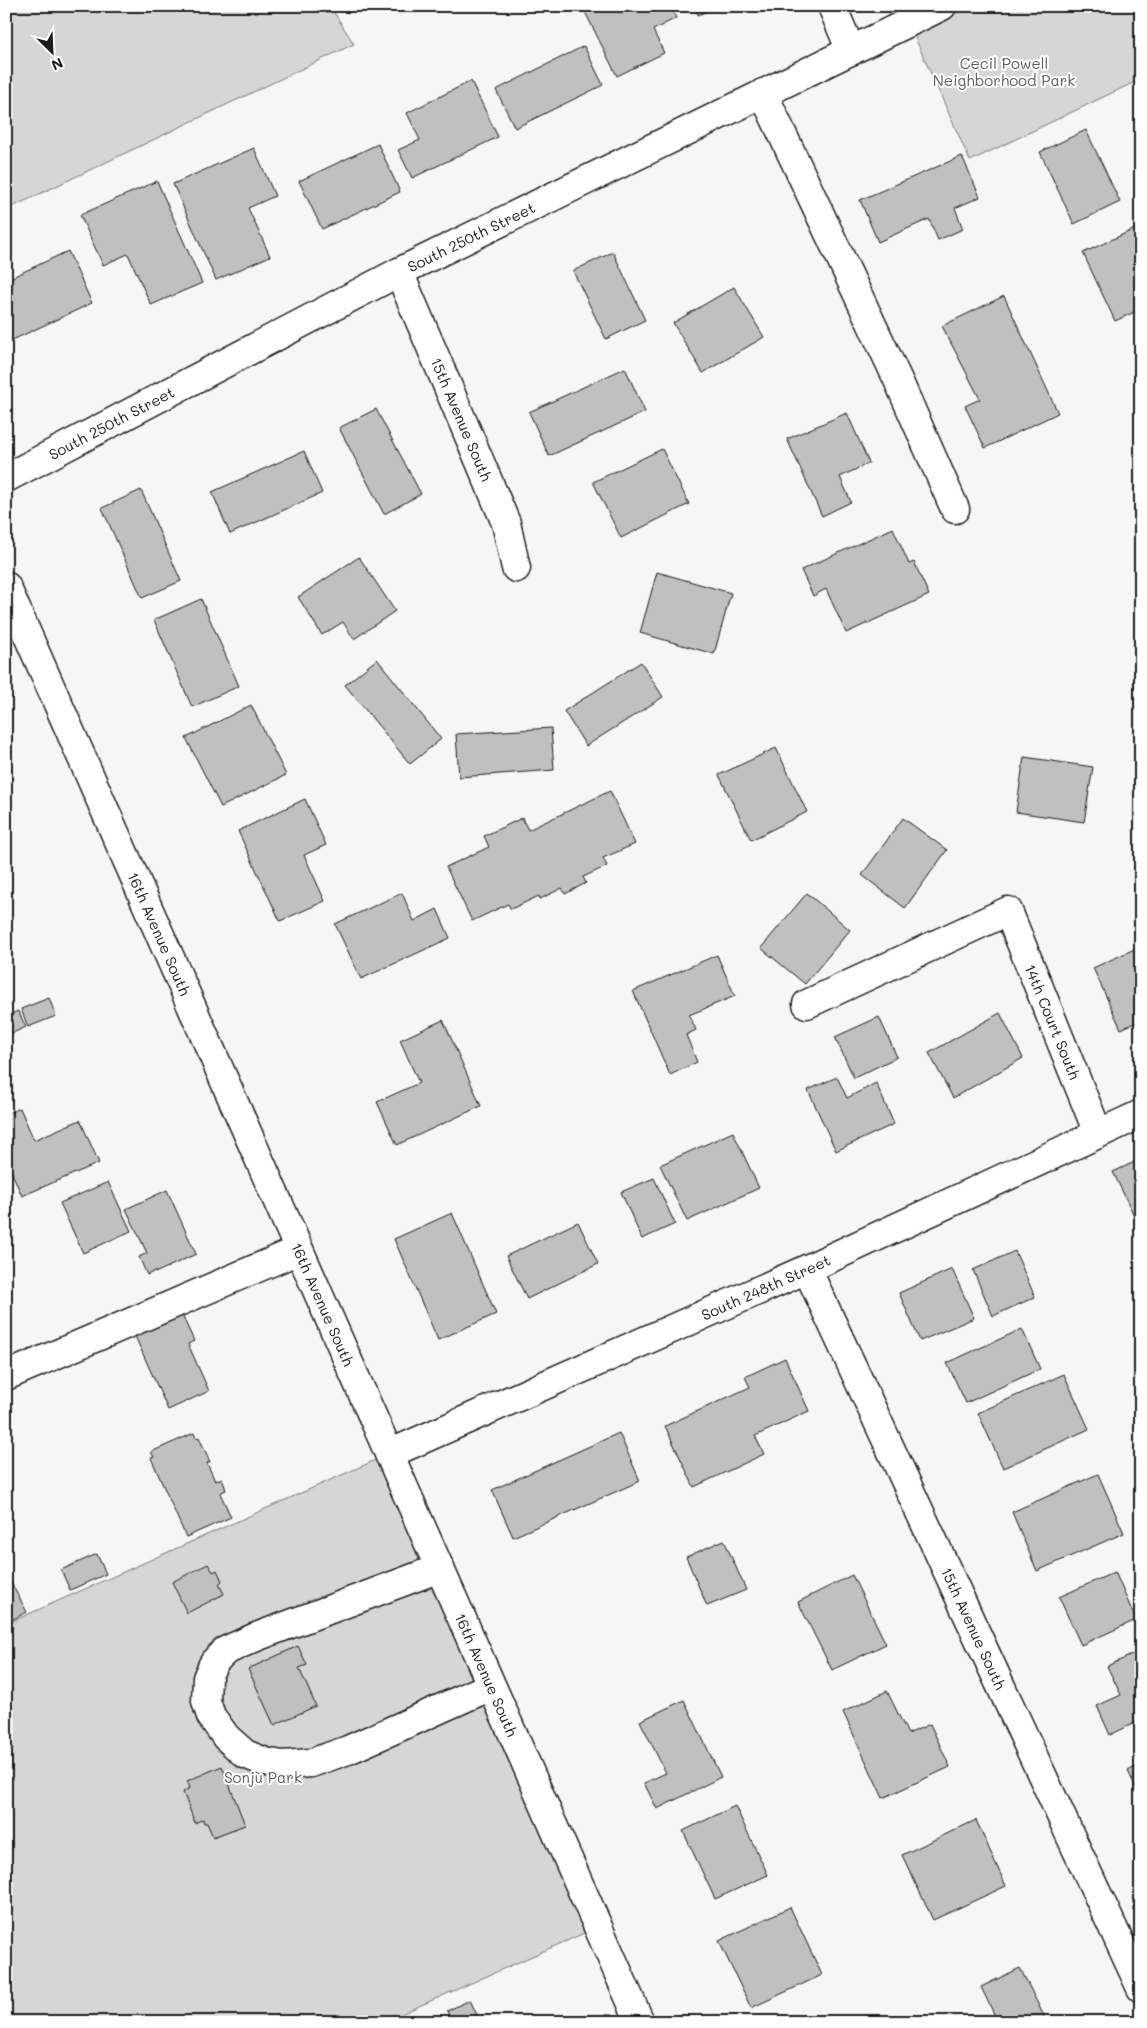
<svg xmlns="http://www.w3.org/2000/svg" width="1147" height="2028" viewBox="0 0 1147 2028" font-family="Mali,sans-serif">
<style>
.green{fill:#d6d6d6;stroke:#797979}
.building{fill:#c0c0c0;stroke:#1c1c1c}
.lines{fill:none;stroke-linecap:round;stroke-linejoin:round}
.minor-casing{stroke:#1c1c1c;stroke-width:31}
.major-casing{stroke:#1c1c1c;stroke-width:31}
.minor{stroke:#fff;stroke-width:28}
.major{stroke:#fff;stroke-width:28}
.labels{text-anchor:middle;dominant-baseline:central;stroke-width:4;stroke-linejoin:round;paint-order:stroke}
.park-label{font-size:15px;fill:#5d5d5d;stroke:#fff}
.street-label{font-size:15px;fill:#1c1c1c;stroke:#fff}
</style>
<rect width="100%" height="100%" fill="#f6f6f6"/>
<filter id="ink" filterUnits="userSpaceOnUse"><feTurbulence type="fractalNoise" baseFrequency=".02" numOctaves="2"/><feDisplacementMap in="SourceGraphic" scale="10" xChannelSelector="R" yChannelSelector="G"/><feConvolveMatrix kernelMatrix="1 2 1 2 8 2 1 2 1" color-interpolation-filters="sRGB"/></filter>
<g filter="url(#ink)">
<g class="green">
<polygon points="6,6 330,6 354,44 6,210"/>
<polygon points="942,6 1141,6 1141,79 970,161 908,22"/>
<polygon points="389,1454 598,1927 383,2022 6,2022 6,1624"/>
</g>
<g class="building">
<polygon points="586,6 670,6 676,18 653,30 664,53 617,76 583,8"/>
<polygon points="695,6 718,6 698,15"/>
<polygon points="584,46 603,85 515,128 496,90"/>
<polygon points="471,81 498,137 412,178 398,150 420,140 407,113"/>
<polygon points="1086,130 1120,202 1074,224 1040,152"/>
<polygon points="378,144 400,192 322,229 299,181"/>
<polygon points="254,148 275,196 248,208 270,256 216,280 173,184"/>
<polygon points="962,156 980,197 955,208 963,229 938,240 929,219 878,242 860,200"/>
<polygon points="157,181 202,283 151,305 128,254 103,265 80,215"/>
<polygon points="1139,227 1141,232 1141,309 1115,321 1083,253"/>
<polygon points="68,251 92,303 6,343 6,280"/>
<polygon points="613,252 645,320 606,339 573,271"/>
<polygon points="734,287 764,337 703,373 673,323"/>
<polygon points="1004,296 1058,413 985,448 965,406 980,399 942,326"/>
<polygon points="1141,336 1141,348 1135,340"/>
<polygon points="625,368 645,412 549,456 529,412"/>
<polygon points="376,409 421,494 384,514 339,428"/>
<polygon points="847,413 869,463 840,477 851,502 822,516 787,439"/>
<polygon points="662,449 689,504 621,538 593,482"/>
<polygon points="304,451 322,493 230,534 212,492"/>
<polygon points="141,490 181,581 142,598 102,508"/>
<polygon points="893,528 909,564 914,562 929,595 846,633 826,589 813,596 801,570"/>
<polygon points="359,557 395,611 354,639 343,622 322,635 298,597"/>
<polygon points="657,572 731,593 714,654 640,633"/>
<polygon points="201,599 239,686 192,707 154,620"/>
<polygon points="377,659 441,739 410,764 345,685"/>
<polygon points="641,662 663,697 586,746 564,711"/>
<polygon points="251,705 286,775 221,807 186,738"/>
<polygon points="551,728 554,770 459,777 456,734"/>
<polygon points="776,748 807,812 751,840 719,775"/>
<polygon points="1024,757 1093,767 1084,822 1016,812"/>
<polygon points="610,791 635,844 603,858 607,866 583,877 586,883 565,894 562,888 540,899 539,896 511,909 508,904 472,921 446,867 489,847 484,836 522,818 528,830"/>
<polygon points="305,799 326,845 304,855 325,901 280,921 238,831"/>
<polygon points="903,818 947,850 905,908 862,875"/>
<polygon points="402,893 414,921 437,909 450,938 361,979 335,924"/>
<polygon points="807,893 850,930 805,984 761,948"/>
<polygon points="1141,946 1141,1020 1121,1029 1093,968"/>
<polygon points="717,955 735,996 689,1015 696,1030 686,1035 697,1062 670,1075 633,991"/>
<polygon points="49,998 56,1016 28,1027 21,1009"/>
<polygon points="18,1011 26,1027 6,1036 6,1016"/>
<polygon points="1000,1013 1023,1058 953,1098 929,1053"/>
<polygon points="879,1017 897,1057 854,1078 835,1037"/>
<polygon points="443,1020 481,1106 397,1145 377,1102 419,1083 400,1040"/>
<polygon points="837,1077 847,1098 876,1083 894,1124 836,1151 808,1090"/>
<polygon points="20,1108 34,1140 80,1120 99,1163 22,1196 6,1159 6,1114"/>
<polygon points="733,1132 759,1188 687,1221 660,1165"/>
<polygon points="1141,1159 1141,1230 1113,1172"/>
<polygon points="654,1178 675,1224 642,1239 621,1192"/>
<polygon points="108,1182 131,1231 83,1253 60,1203"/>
<polygon points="167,1190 196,1254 155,1273 155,1271 147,1275 139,1257 147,1253 126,1209"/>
<polygon points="452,1213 496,1314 438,1340 394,1239"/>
<polygon points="578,1222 598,1264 527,1299 506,1256"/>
<polygon points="1015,1251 1035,1297 993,1316 973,1270"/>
<polygon points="952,1269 974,1318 920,1341 899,1293"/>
<polygon points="182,1315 194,1341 188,1344 209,1391 168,1410 135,1336"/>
<polygon points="1022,1329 1040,1369 966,1403 947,1363"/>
<polygon points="785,1358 809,1411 755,1436 764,1454 694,1487 665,1426 750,1387 745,1377"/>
<polygon points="1064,1374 1089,1429 1003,1468 978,1413"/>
<polygon points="194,1433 196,1438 199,1437 210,1462 207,1463 215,1481 222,1478 226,1490 220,1493 231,1517 186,1537 151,1458 154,1457 151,1452"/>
<polygon points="619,1433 640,1481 513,1537 492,1490"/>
<polygon points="1098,1474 1124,1533 1037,1571 1012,1512"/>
<polygon points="724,1540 746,1590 707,1606 686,1557"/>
<polygon points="97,1554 106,1574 70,1590 61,1570"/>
<polygon points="208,1564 213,1572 217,1570 222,1581 219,1584 224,1594 187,1613 172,1582"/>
<polygon points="1115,1572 1136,1620 1081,1645 1059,1597"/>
<polygon points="852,1575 886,1644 832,1670 798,1602"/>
<polygon points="10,1581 27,1612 6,1623 6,1583"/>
<polygon points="298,1646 307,1665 299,1668 316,1706 274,1725 248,1669"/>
<polygon points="1141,1651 1141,1720 1110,1735 1097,1706 1121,1695 1107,1666"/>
<polygon points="887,1691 908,1734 930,1724 950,1767 883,1798 843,1712"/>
<polygon points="684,1700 721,1777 657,1809 644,1783 666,1773 640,1721"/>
<polygon points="1141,1764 1141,1799 1128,1771"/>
<polygon points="222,1766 245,1825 213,1837 207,1823 204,1823 203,1819 195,1823 183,1792 190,1788 187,1781"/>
<polygon points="735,1806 768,1875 715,1899 683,1831"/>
<polygon points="976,1820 1006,1886 933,1920 902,1855"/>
<polygon points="790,1907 822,1975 751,2008 719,1941"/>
<polygon points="1020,1968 1047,2022 984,2022 995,2016 981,1987"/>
<polygon points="470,2000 478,2017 469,2022 452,2022 447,2011"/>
</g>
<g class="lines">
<defs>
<g id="minor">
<polyline points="832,6 851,51"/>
<polyline points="763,93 898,380 955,509"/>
<path id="s1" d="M399 272 506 523 516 568"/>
<path id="s2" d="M6 478 399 272 942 6"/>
<path id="s3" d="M807 1004 1008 911 1098 1133"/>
<path id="s4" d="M807 1269 1141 1988"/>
<polyline points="6,1376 299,1250"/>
<path id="s5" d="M389 1454 807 1269 1141 1114"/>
<polyline points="440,1568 256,1637 225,1651 214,1662 207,1678 206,1701 211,1716 226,1737 245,1754 265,1762 282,1765 311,1763 348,1750 491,1686"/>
</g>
<g id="major">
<path id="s6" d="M6 586 640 2022"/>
</g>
</defs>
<use href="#minor" class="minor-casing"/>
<use href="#major" class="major-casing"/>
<use href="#minor" class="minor"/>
<use href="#major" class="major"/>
</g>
</g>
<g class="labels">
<g class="park-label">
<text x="1004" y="63">Cecil Powell<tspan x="1004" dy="17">Neighborhood Park</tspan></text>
<text x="263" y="1777">Sonju Park</text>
</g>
<g class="street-label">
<text stroke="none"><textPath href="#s2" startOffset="524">South 250th Street</textPath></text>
<text stroke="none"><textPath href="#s1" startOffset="160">15th Avenue South</textPath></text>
<text stroke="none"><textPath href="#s2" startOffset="119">South 250th Street</textPath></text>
<text stroke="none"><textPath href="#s6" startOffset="380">16th Avenue South</textPath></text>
<text stroke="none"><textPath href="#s3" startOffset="341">14th Court South</textPath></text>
<text stroke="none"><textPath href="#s5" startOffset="412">South 248th Street</textPath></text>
<text stroke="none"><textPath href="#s6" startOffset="785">16th Avenue South</textPath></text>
<text stroke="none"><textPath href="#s4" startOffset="396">15th Avenue South</textPath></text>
<text stroke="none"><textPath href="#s6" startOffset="1190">16th Avenue South</textPath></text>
</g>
</g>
<rect width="1147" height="2028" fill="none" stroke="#fff" stroke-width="25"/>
<rect x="12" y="12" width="1122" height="2003" fill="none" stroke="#1c1c1c" stroke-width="2" filter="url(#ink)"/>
<g transform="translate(52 52) rotate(156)" stroke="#ffffff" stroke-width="4" paint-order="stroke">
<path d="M0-4L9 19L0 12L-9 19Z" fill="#1c1c1c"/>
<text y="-8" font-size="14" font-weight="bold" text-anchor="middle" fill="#1c1c1c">N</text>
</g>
</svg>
